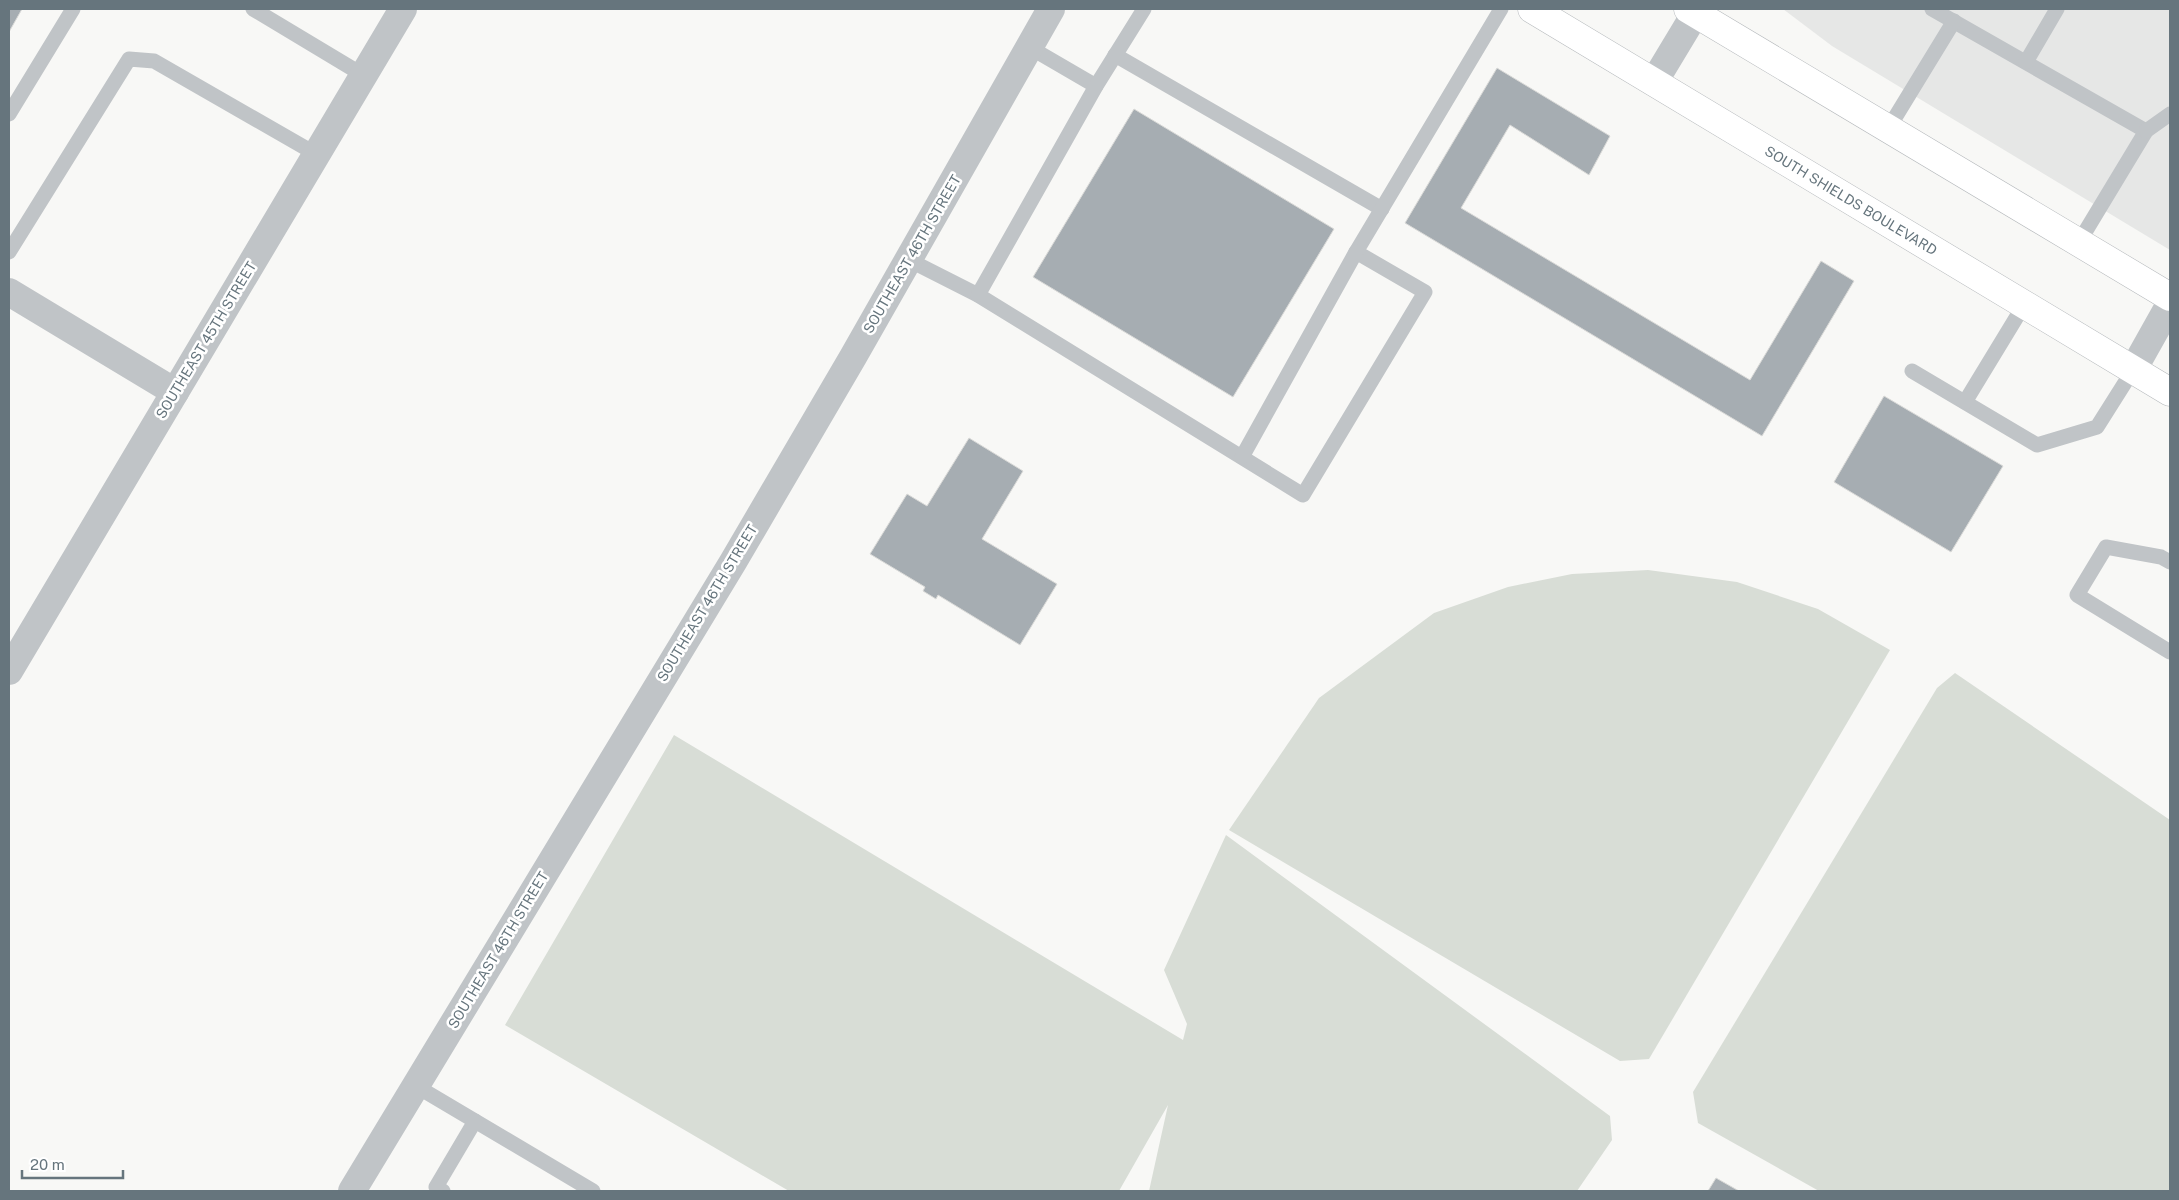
<svg xmlns="http://www.w3.org/2000/svg" width="2179" height="1200" viewBox="0 0 2179 1200" font-family="'Public Sans',sans-serif">
<style>
.built{fill:#e6e7e6}
.green{fill:#d8ddd6}
.building{fill:#a6adb2;stroke:#dadad8}
.lines{fill:none;stroke-linecap:round;stroke-linejoin:round}
.primary-casing{stroke:#b4b8bb;stroke-width:29}
.service{stroke:#c0c4c7;stroke-width:15}
.minor{stroke:#c0c4c7;stroke-width:28}
.primary{stroke:#fff;stroke-width:28}
.labels{text-anchor:middle;dominant-baseline:central;stroke-width:5;stroke-linejoin:round;paint-order:stroke}
.street-label{font-size:14px;fill:#66757d;stroke:#fff}
</style>
<rect width="100%" height="100%" fill="#f8f8f6"/>
<polygon class="built" points="1783,9 2170,9 2170,250 1832,46"/>
<g class="green">
<polygon points="1648,570 1737,582 1818,609 1890,650 1649,1059 1620,1061 1229,830 1319,698 1434,613 1508,587 1572,574"/>
<polygon points="1955,673 2170,820 2170,1191 1819,1191 1698,1123 1693,1092 1937,688"/>
<polygon points="674,735 1183,1040 1187,1024 1164,970 1226,835 1610,1116 1612,1140 1577,1191 1149,1191 1168,1105 1119,1191 789,1191 505,1025"/>
</g>
<g class="building">
<polygon points="9,9 22,9 9,32"/>
<polygon points="1497,68 1610,136 1589,175 1510,125 1461,208 1750,380 1821,261 1854,281 1762,436 1405,223"/>
<polygon points="1134,109 1334,229 1233,397 1033,277"/>
<polygon points="1884,396 2003,466 1951,552 1834,482"/>
<polygon points="969,438 1023,471 982,539 1057,584 1020,645 938,595 936,599 923,591 925,587 870,554 907,494 927,506"/>
<polygon points="1716,1178 1739,1191 1708,1191"/>
</g>
<g class="lines">
<defs>
<g id="primary">
<path id="s1" d="M1532 9 2170 392"/>
<polyline points="1688,9 2170,297"/>
</g>
</defs>
<use href="#primary" class="primary-casing"/>
<g class="service">
<polyline points="253,9 363,75"/>
<polyline points="1932,9 2146,131 2079,242"/>
<polyline points="1029,47 1096,86"/>
<polyline points="1115,55 1382,209"/>
<polyline points="2026,62 2057,9"/>
<polyline points="9,114 73,9"/>
<polyline points="1888,129 1954,21"/>
<polyline points="2146,131 2170,114"/>
<polyline points="9,252 129,59 154,61 316,154"/>
<polyline points="909,260 978,295 1303,495 1425,292 1356,252 1501,9"/>
<polyline points="978,295 1096,86 1144,9"/>
<polyline points="1912,371 2037,445 2097,427 2133,370"/>
<polyline points="1965,402 2024,305"/>
<polyline points="1242,457 1356,252"/>
<polyline points="2170,562 2161,557 2106,547 2077,595 2170,652"/>
<polyline points="416,1086 593,1191"/>
<polyline points="443,1191 436,1187 475,1121"/>
</g>
<g class="minor">
<polyline points="1654,82 1698,9"/>
<polyline points="9,292 175,392"/>
<polyline points="2133,370 2170,304"/>
<polyline points="9,671 403,9"/>
<polyline points="352,1191 733,562 853,357 1051,9"/>
</g>
<use href="#primary" class="primary"/>
</g>
<g class="labels">
<g class="street-label">
<text stroke="none"><textPath href="#s1" startOffset="372">SOUTH SHIELDS BOULEVARD</textPath></text>
<text transform="translate(912 254) rotate(-60)">SOUTHEAST 46TH STREET</text>
<text transform="translate(206 340) rotate(-59)">SOUTHEAST 45TH STREET</text>
<text transform="translate(707 603) rotate(-59)">SOUTHEAST 46TH STREET</text>
<text transform="translate(498 950) rotate(-59)">SOUTHEAST 46TH STREET</text>
</g>
</g>
<rect width="2179" height="1200" fill="none" stroke="#66757d" stroke-width="20"/>
<path d="M22 1170v8h101v-8" fill="none" stroke="#66757d" stroke-width="2.5"/>
<text x="30" y="1170" font-size="15" fill="#66757d" stroke="#ffffff" stroke-width="4" paint-order="stroke">20 m</text>
</svg>
